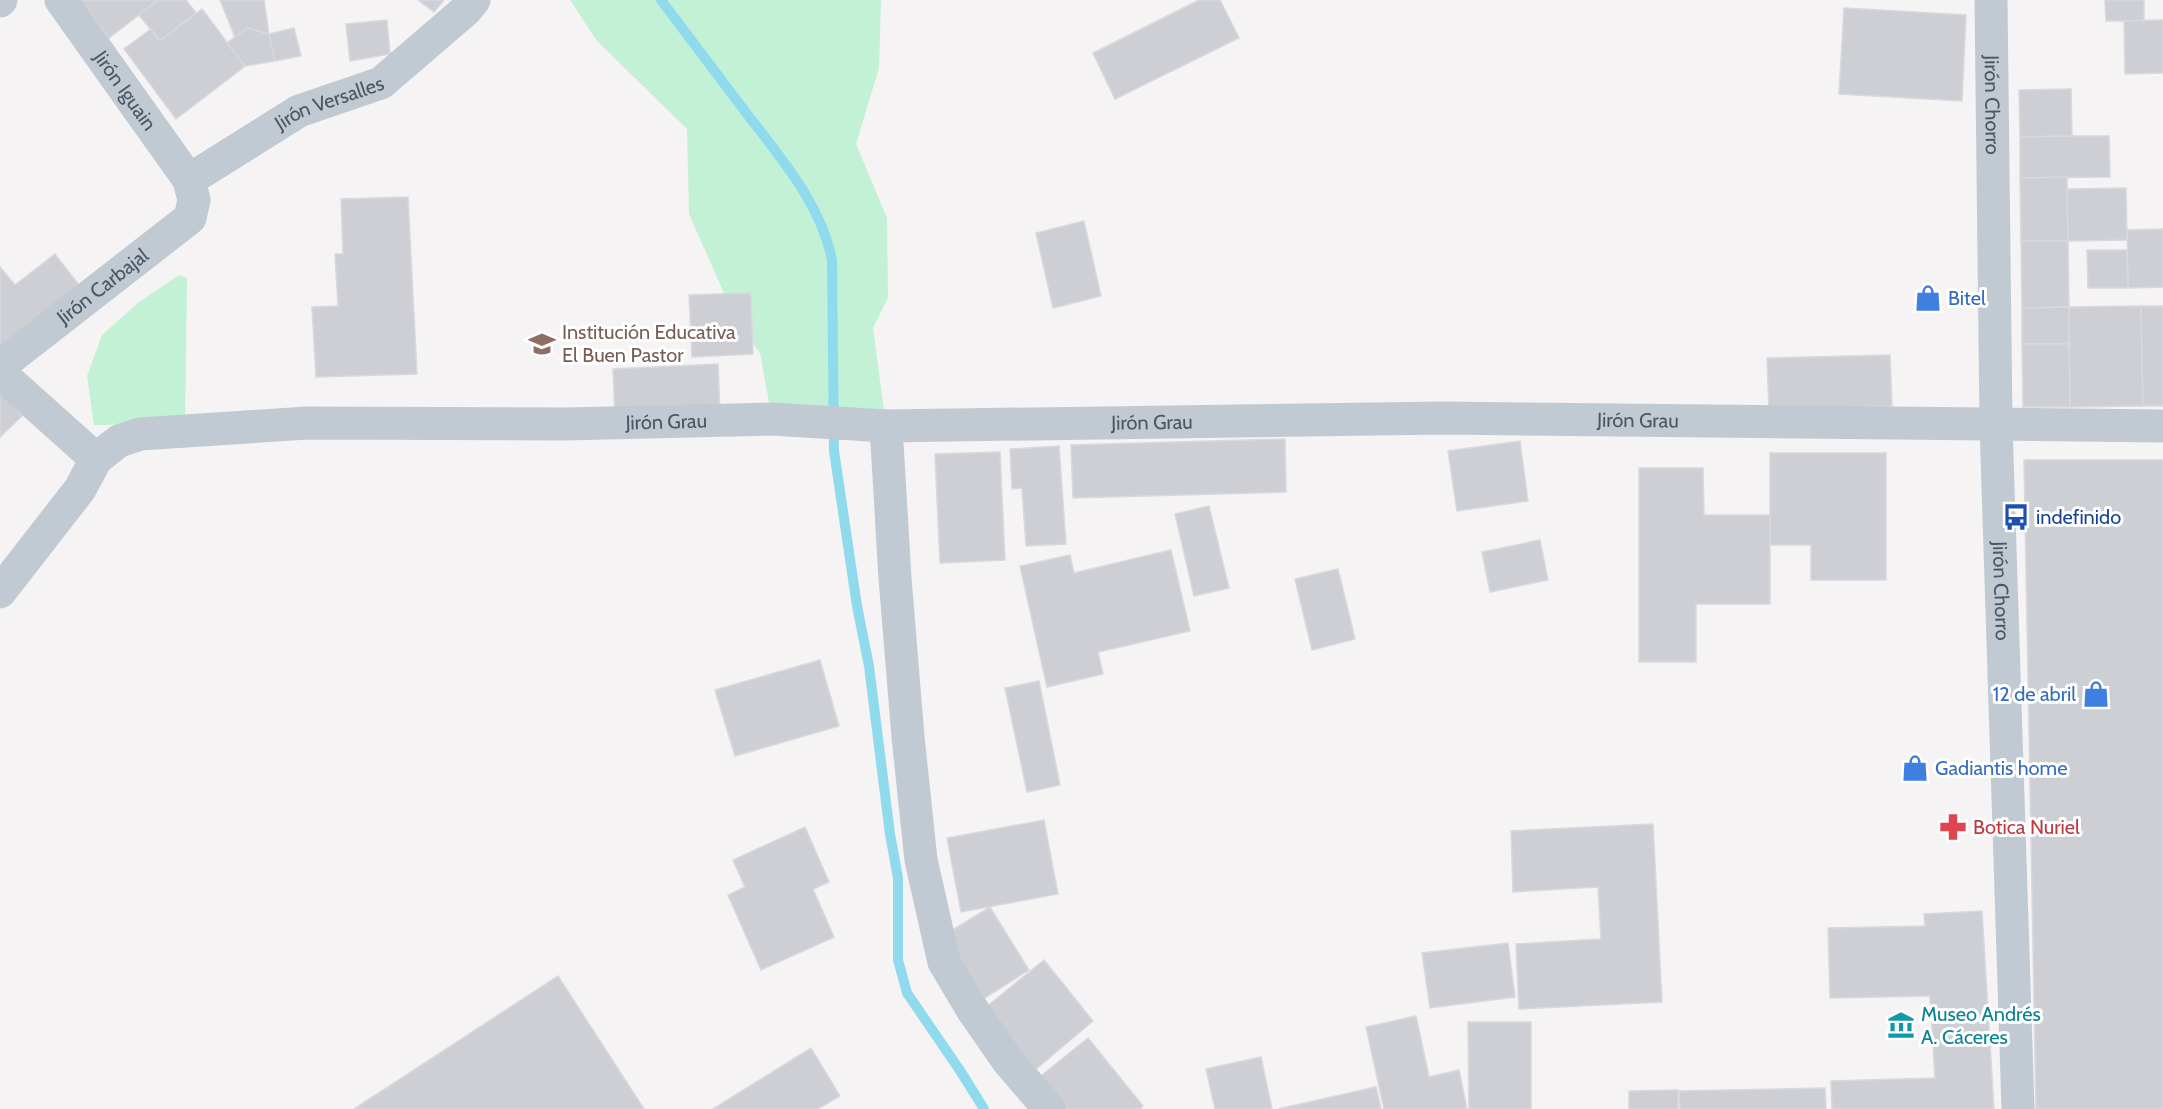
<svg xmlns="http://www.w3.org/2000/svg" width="2163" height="1109" viewBox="0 0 2163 1109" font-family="Cabin,sans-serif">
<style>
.green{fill:#c3f1d5}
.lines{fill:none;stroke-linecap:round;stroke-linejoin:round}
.stream{stroke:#90daee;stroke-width:10}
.building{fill:#cdcfd5;stroke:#d7d9de;stroke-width:1.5}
.minor{stroke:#c1cad2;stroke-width:33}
.labels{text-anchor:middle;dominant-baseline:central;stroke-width:6;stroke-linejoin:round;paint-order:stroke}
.street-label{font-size:20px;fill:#4a5661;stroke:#fff}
.shop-label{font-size:20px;fill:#366cbe;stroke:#fff;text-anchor:start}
.education-label{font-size:20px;fill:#785e54;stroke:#fff;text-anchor:start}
.transit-label{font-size:20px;fill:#164399;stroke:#fff;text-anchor:start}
.health-label{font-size:20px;fill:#be3a42;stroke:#fff;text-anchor:start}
.culture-label{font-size:20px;fill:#0d838f;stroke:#fff;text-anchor:start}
</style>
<rect width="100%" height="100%" fill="#f5f3f3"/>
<g class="green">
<polygon points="570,0 881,0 879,68 856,144 887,218 888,298 873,328 886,426 772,419 760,353 735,318 689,214 687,129 597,41"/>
<polygon points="179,275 187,278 185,424 94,425 87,376 102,335 138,303"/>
</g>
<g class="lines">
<path class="stream" d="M661 0C690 38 718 76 747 114 781 158 821 204 832 260L834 451 857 606 869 666 890 834 898 878V960L907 993 961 1072 984 1109"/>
</g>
<g class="building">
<polygon points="81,0 158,0 109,38"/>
<polygon points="158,0 186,0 196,13 160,41 139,15"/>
<polygon points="220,0 264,0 269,34 247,28 235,37"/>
<polygon points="418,0 444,0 434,12"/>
<polygon points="1199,0 1220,0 1239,38 1115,99 1093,53"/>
<polygon points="2105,0 2144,0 2144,21 2106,21"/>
<polygon points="1844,8 1966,15 1962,101 1839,94"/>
<polygon points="202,9 245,66 176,119 124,49 151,29 160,41"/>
<polygon points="387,20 390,54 350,61 346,24"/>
<polygon points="2163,20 2163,73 2125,74 2124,21"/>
<polygon points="247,28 269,34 275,61 245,66 227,43"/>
<polygon points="294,28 301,56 275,61 269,34"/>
<polygon points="2071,89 2072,136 2020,137 2019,90"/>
<polygon points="2072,136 2109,136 2110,177 2020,178 2020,137"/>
<polygon points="2067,177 2068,241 2021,241 2020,178"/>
<polygon points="2126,188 2127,240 2068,241 2067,189"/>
<polygon points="408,197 417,374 316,377 312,307 338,306 335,254 343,254 341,199"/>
<polygon points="1084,221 1101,296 1053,308 1036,233"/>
<polygon points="2163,229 2163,287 2128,288 2127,230"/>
<polygon points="2021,241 2068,241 2069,307 2022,308"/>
<polygon points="2087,250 2127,250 2128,288 2088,288"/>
<polygon points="55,254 83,290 0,353 0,267 15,285"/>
<polygon points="751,293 753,354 692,357 689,295"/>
<polygon points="2141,306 2143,406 2070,407 2069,307"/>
<polygon points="2141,306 2163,306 2163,406 2143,406"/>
<polygon points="2069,307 2069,344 2022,344 2022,308"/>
<polygon points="2022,344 2069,344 2070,407 2023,407"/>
<polygon points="1890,355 1892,406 1769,409 1767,358"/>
<polygon points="718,364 720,413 615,418 613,369"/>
<polygon points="0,392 22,416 0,437"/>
<polygon points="1285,439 1286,492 1073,498 1071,445"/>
<polygon points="1520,441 1528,501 1457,511 1448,451"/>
<polygon points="1059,446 1066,544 1026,546 1022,488 1012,489 1010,449"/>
<polygon points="1000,452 1005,560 940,563 935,454"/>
<polygon points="1770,453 1886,453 1886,580 1811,580 1811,545 1770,545"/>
<polygon points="2024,460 2163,460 2163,1109 2036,1109"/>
<polygon points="1639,468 1703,468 1704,515 1770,515 1770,604 1696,604 1696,662 1639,662"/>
<polygon points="1209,506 1229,588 1194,596 1175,514"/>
<polygon points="1540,540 1548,580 1490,592 1482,552"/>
<polygon points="1171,550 1190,631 1098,652 1103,674 1047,687 1020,566 1070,555 1074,573"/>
<polygon points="1338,569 1355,639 1312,650 1295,579"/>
<polygon points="820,660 839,726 735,756 715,690"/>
<polygon points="1039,681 1060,785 1027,792 1005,688"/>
<polygon points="1044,820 1058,894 961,912 947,838"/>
<polygon points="1653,824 1662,1002 1519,1009 1516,944 1601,939 1598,887 1513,892 1511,831"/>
<polygon points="805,827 829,882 813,889 834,937 761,970 728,895 745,887 733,860"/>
<polygon points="990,907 1029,970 980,1001 941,937"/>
<polygon points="1982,911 1994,1109 1832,1109 1831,1081 1935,1078 1930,996 1830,998 1828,928 1925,926 1924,914"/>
<polygon points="1508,943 1515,997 1430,1008 1422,953"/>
<polygon points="1044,960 1093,1021 1035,1070 985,1008"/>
<polygon points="558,976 644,1109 354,1109"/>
<polygon points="1416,1016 1429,1077 1459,1070 1467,1109 1384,1109 1366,1027"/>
<polygon points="1468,1022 1531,1022 1531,1109 1469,1109"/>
<polygon points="1088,1038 1143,1106 1140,1109 1061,1109 1037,1079"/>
<polygon points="811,1048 840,1096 818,1109 713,1109"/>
<polygon points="1261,1057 1272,1109 1215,1109 1206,1069"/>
<polygon points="1376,1087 1381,1109 1278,1109"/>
<polygon points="1825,1088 1826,1109 1680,1109 1679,1091"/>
<polygon points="1678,1090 1678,1109 1629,1109 1629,1091"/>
</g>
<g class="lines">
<g class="minor">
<path id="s1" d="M61 0 189 180"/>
<path id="s2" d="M1991 0 1996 424 2018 1109"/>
<polyline points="0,1 1,0"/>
<path id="s3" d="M0 366 190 218 194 200 189 180 299 111 381 83 466 10 474 0"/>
<polyline points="0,373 96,459 80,489 0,592"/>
<polyline points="886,426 895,578 908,737 921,860 944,962 972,1009 1008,1061 1049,1109"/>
<path id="s4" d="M96 459 119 441 140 434 307 423 565 424 772 419 886 426 1443 418 2163 426"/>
</g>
</g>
<defs>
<symbol id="shop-bare" viewBox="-9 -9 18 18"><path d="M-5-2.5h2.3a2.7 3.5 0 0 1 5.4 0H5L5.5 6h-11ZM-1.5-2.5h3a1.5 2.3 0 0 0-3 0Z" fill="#3f7fe0" stroke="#fff" stroke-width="2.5" paint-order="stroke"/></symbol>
<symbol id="school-bare" viewBox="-9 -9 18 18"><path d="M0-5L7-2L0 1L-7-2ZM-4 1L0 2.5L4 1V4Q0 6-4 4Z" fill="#8d6e63" stroke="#fff" stroke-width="2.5" paint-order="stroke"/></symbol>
<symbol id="bus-bare" viewBox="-9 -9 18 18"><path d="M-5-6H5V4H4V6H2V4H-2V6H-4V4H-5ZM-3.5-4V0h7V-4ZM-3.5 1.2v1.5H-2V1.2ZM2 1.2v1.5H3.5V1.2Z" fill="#1a4fb4" stroke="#fff" stroke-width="2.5" paint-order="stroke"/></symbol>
<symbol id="pharmacy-bare" viewBox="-9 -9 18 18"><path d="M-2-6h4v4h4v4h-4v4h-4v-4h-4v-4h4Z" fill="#e0444e" stroke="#fff" stroke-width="2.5" paint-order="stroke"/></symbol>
<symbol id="museum-bare" viewBox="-9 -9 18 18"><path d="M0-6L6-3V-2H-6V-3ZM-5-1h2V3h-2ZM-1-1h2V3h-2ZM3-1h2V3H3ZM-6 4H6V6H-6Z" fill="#0f9aa8" stroke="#fff" stroke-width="2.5" paint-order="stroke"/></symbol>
</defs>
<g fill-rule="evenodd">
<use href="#shop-bare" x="1909" y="279" width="38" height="38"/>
<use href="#school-bare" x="523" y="325" width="38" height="38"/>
<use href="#bus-bare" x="1997" y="498" width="38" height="38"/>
<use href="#shop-bare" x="2077" y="675" width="38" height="38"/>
<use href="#shop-bare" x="1896" y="749" width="38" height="38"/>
<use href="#pharmacy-bare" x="1934" y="808" width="38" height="38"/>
<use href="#museum-bare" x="1882" y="1006" width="38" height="38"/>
</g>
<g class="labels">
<g class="street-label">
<text stroke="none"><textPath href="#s1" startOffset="111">Jirón Iguain</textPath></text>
<text stroke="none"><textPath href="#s3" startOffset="441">Jirón Versalles</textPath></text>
<text stroke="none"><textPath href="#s2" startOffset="105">Jirón Chorro</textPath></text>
<text stroke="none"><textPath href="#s3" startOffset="130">Jirón Carbajal</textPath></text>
<text stroke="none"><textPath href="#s4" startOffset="1550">Jirón Grau</textPath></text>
<text stroke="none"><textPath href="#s4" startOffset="578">Jirón Grau</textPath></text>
<text stroke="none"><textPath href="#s4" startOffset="1064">Jirón Grau</textPath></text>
<text stroke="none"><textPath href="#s2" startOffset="591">Jirón Chorro</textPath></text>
</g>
<g class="shop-label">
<text x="1948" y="298">Bitel</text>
<text x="2076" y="694" text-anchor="end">12 de abril</text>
<text x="1935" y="768">Gadiantis home</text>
</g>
<g class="education-label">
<text x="562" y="332">Institución Educativa<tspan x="562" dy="23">El Buen Pastor</tspan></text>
</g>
<g class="transit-label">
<text x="2036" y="517">indefinido</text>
</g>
<g class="health-label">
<text x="1973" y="827">Botica Nuriel</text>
</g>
<g class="culture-label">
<text x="1921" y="1014">Museo Andrés<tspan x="1921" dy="23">A. Cáceres</tspan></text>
</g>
</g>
</svg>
